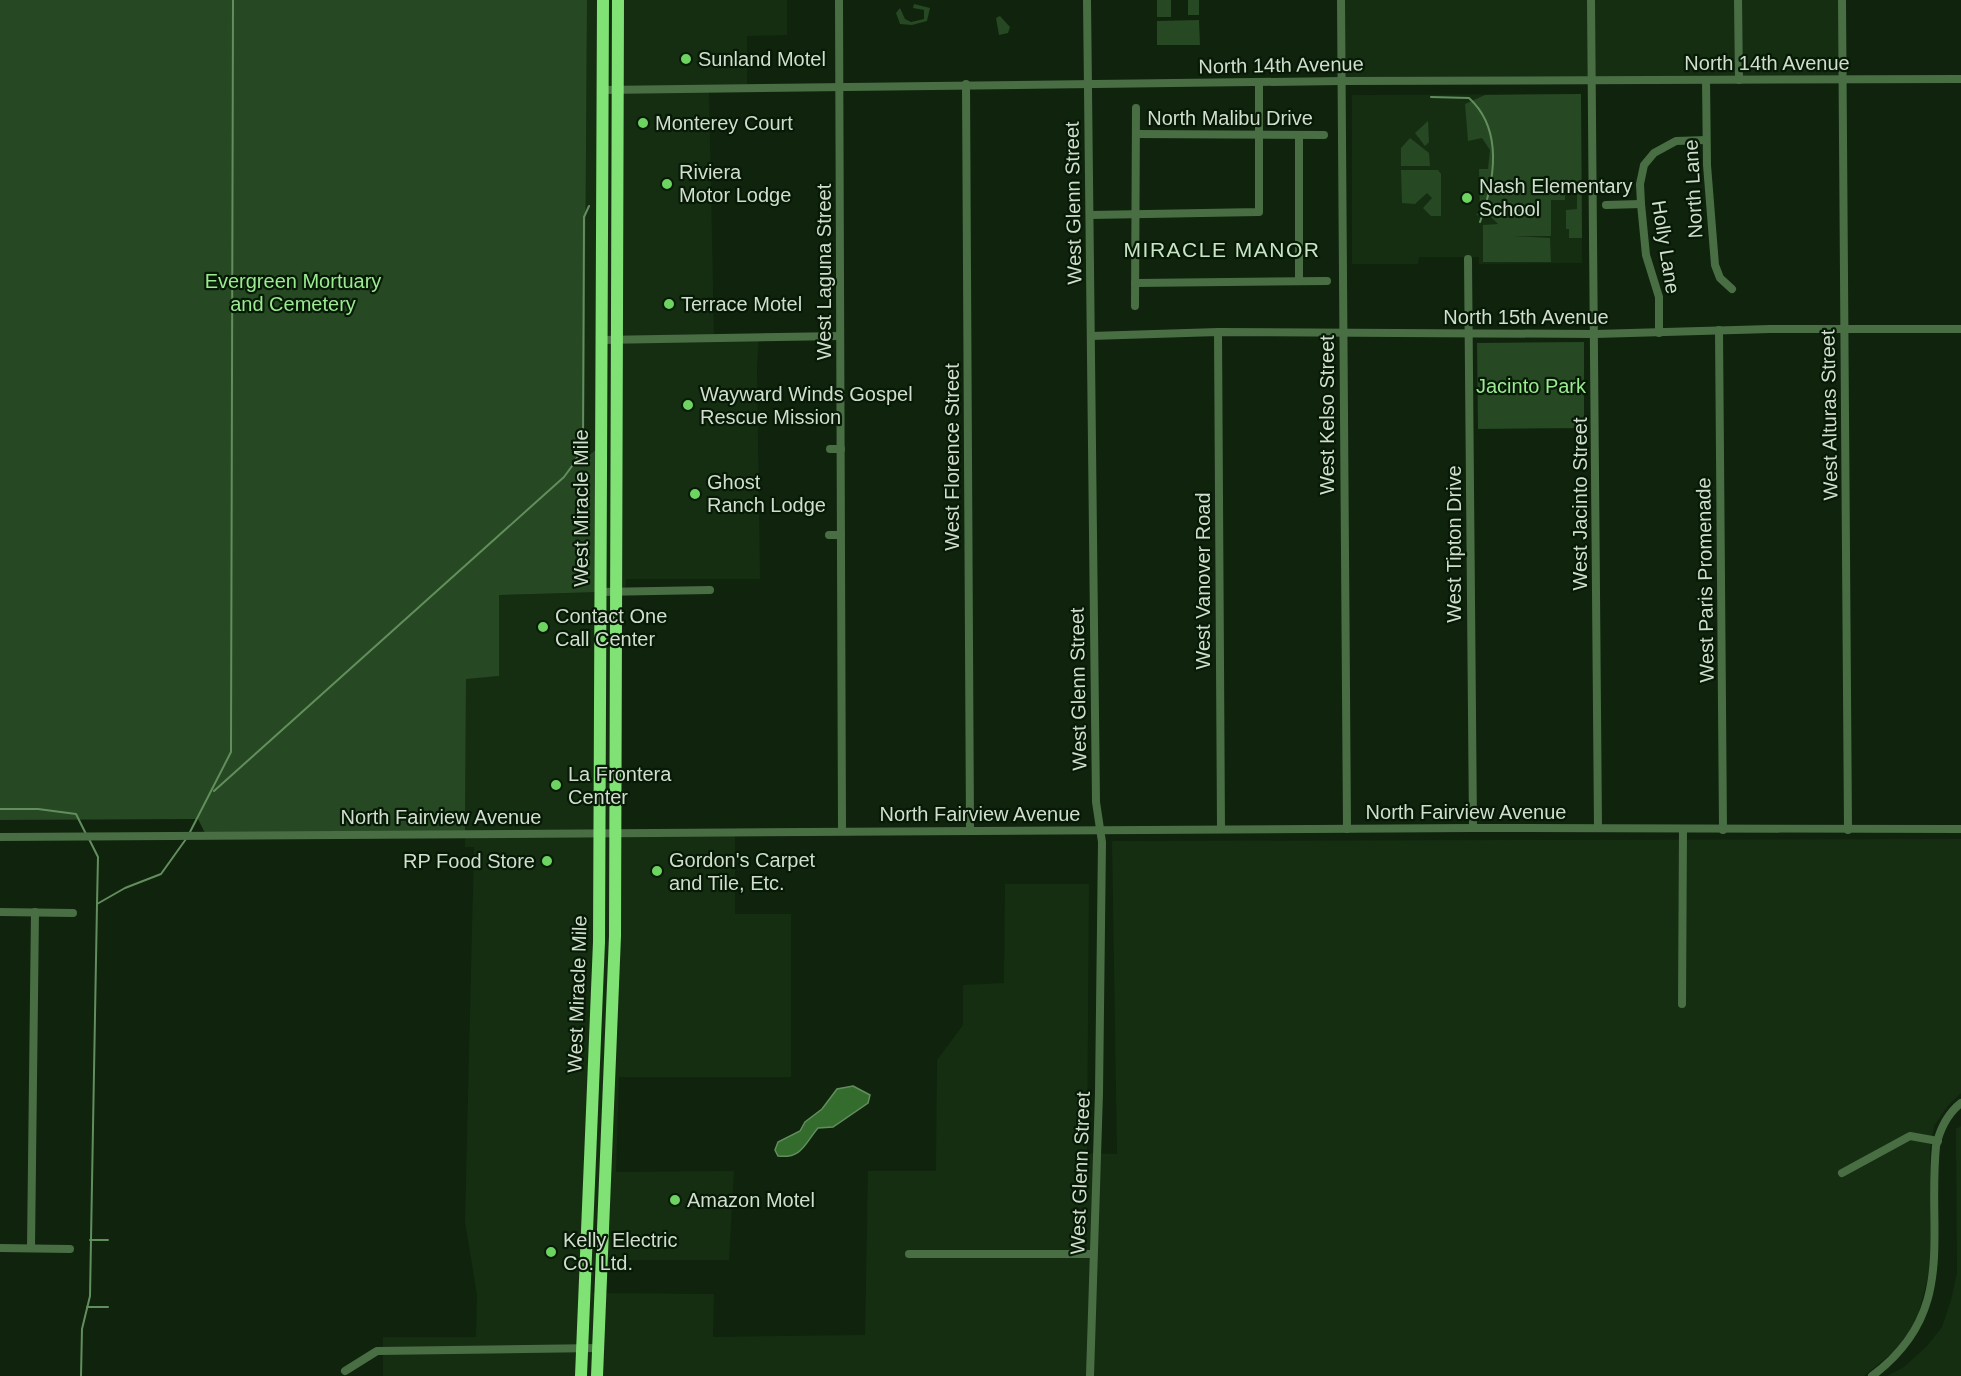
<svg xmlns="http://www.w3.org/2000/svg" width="1961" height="1376" viewBox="0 0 1961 1376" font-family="Helvetica,sans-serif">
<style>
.built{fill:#152e12}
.green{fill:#264822}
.water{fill:#336c2d;stroke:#628e5e;stroke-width:1.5}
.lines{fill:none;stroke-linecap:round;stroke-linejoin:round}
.stream{stroke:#628e5e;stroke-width:2}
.minor{stroke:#496e44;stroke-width:8}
.highway{stroke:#80e174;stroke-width:12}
.poi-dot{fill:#6dd361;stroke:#061a05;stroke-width:2}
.labels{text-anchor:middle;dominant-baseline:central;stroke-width:4.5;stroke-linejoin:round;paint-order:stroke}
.poi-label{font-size:20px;fill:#d1decf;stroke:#061a05;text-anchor:start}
.street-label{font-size:20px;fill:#d1decf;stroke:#061a05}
.park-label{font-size:20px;fill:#9cea92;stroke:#061a05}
.neighbourhood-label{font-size:21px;letter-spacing:1.5px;fill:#c9e3c5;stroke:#061a05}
</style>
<rect width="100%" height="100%" fill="#0f230d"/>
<g class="built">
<polygon points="587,0 787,0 787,35 747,36 747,86 709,88 714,338 759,337 757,366 760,579 626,579 625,592 616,592 615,833 735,833 735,914 791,914 791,1077 619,1077 616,1172 734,1171 729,1260 595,1260 593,1293 714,1294 713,1337 865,1335 868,1171 936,1171 937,1060 963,1025 963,985 1004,983 1005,884 1089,884 1087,1153 1117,1154 1112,841 1961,839 1961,1093 1947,1107 1934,1126 1930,1149 1930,1270 1917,1319 1897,1349 1864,1376 383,1376 383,1337 476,1337 477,1295 465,1222 474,847 465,847 466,678 499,676 499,595 600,592 600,447 584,459"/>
<polygon points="1341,0 1842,0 1843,79 1342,81"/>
<polygon points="1581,94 1582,263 1479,264 1479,257 1419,257 1418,264 1352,264 1352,95"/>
<polygon points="1961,1126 1961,1376 1887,1376 1904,1367 1927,1346 1942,1327 1951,1300 1957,1273 1956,1129"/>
</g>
<g class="green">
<polygon points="0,0 587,0 584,459 601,446 600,592 499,595 499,676 466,679 465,833 206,835 198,819 0,820"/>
<rect x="1157" y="0" width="14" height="17"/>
<rect x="1188" y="0" width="11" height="15"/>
<polygon points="914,4 930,8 927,21 912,25 900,24 896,13 900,8 905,19 911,22 924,19 924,10 913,8"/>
<polygon points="1000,16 1010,27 1008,33 999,35 996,18"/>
<polygon points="1199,20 1200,45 1157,45 1157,21"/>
<polygon points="1581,94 1582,238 1569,238 1569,229 1566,229 1566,210 1577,209 1577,186 1565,185 1565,200 1551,200 1551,236 1513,236 1550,238 1551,262 1483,262 1483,225 1498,224 1491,217 1476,215 1480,211 1479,169 1488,169 1490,150 1482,138 1468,141 1465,104 1485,95"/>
<polygon points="1428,121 1429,142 1425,146 1415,133"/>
<polygon points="1410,138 1429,153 1430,166 1401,166 1401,148"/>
<polygon points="1401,170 1438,170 1441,174 1441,216 1431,216 1423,208 1432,198 1427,193 1415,204 1402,203"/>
<polygon points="1584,342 1584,428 1478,429 1477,343"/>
</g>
<path class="water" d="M853 1086 870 1095 868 1103 833 1127 818 1128C805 1143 802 1159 778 1156L775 1150 778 1142 800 1131 805 1122 822 1109 837 1089Z"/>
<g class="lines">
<g class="stream">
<path d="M1431 97 1469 98C1504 130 1494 183 1480 222"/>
<polyline points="214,791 564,477 575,462 583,444 584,217 589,206"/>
<polyline points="0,809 38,809 76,814 86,834"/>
<polyline points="189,834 231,752 233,0"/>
<polyline points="97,904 125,888 161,874 186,839"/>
<polyline points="90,1240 108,1240"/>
<polyline points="87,1307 108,1307"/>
<polyline points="81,1376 82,1329 90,1296 97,904 98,857 89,839"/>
</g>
<g class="minor">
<polyline points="839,0 842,831"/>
<polyline points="1087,0 1096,802 1102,842 1099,1093 1090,1376"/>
<polyline points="1341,0 1347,829"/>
<polyline points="1591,0 1598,828"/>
<polyline points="1738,0 1739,80"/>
<polyline points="1842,0 1848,830"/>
<polyline points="1706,80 1707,165 1715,265 1720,278 1732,289"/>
<polyline points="966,84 970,830"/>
<polyline points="602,90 1342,81 1961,79"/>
<polyline points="1136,134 1324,135"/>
<polyline points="1299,135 1299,281"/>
<polyline points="1606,205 1641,204"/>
<polyline points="1090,215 1259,212 1259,83"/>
<polyline points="1468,259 1473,828"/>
<polyline points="1135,283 1327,281"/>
<polyline points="1135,306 1136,108"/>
<polyline points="1719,330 1723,830"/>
<polyline points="1218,332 1221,829"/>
<polyline points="1659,333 1659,297 1646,255 1641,204 1640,184 1644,165 1654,153 1676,141 1706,140"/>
<polyline points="1091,336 1218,332 1595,334 1770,329 1961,329"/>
<polyline points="601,340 840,336"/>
<polyline points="830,449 841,449"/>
<polyline points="829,535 841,535"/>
<polyline points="600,592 710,590"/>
<polyline points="0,837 1473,828 1961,829"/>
<polyline points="0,912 73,913"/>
<polyline points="1682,1004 1683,829"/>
<polyline points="1842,1173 1910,1136 1938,1141"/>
<polyline points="0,1248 70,1249"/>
<polyline points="31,1248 35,912"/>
<polyline points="909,1254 1093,1254"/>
<polyline points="345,1371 377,1351 599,1348"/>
<path d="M1872 1376C1958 1312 1927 1237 1936 1146 1940 1129 1947 1114 1961 1103"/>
</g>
<g class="highway">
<polyline points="581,1376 599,942 603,0"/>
<polyline points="597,1376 615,936 618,0"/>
</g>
</g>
<g class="poi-dot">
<circle cx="686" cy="59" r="6"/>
<circle cx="643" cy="123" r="6"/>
<circle cx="667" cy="184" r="6"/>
<circle cx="1467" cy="198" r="6"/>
<circle cx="669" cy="304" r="6"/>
<circle cx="688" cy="405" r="6"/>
<circle cx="695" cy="494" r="6"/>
<circle cx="543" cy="627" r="6"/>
<circle cx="556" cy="785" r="6"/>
<circle cx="547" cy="861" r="6"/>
<circle cx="657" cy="871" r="6"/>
<circle cx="675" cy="1200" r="6"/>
<circle cx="551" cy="1252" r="6"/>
</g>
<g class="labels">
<g class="poi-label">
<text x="698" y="59">Sunland Motel</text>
<text x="655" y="123">Monterey Court</text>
<text x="679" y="172">Riviera<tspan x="679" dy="23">Motor Lodge</tspan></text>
<text x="1479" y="186">Nash Elementary<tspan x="1479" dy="23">School</tspan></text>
<text x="681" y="304">Terrace Motel</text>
<text x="700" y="394">Wayward Winds Gospel<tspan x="700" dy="23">Rescue Mission</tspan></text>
<text x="707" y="482">Ghost<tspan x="707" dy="23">Ranch Lodge</tspan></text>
<text x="555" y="616">Contact One<tspan x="555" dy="23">Call Center</tspan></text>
<text x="568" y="774">La Frontera<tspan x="568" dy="23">Center</tspan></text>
<text x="669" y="860">Gordon's Carpet<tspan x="669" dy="23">and Tile, Etc.</tspan></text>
<text x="535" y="861" text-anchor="end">RP Food Store</text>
<text x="687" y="1200">Amazon Motel</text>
<text x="563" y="1240">Kelly Electric<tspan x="563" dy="23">Co. Ltd.</tspan></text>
</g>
<g class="street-label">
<text x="1767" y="63">North 14th Avenue</text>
<text transform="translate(1281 65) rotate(-1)">North 14th Avenue</text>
<text x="1230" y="118">North Malibu Drive</text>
<text transform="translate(1693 189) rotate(-93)">North Lane</text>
<text transform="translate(1073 203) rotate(-91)">West Glenn Street</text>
<text transform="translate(1666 247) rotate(81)">Holly Lane</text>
<text transform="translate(824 272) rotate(-90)">West Laguna Street</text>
<text x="1526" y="317">North 15th Avenue</text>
<text transform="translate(1327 415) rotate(-90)">West Kelso Street</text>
<text transform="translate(1829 415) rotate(-91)">West Alturas Street</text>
<text transform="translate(952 457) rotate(-90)">West Florence Street</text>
<text transform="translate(1580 504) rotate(-90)">West Jacinto Street</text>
<text transform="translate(581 508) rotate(-90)">West Miracle Mile</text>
<text transform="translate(1454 544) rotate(-90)">West Tipton Drive</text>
<text transform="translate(1705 580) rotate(-91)">West Paris Promenade</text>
<text transform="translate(1203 581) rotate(-90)">West Vanover Road</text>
<text transform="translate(1078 689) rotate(-91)">West Glenn Street</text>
<text x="1466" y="812">North Fairview Avenue</text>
<text x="980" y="814">North Fairview Avenue</text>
<text x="441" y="817">North Fairview Avenue</text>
<text transform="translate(577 994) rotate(-88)">West Miracle Mile</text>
<text transform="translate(1080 1173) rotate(-88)">West Glenn Street</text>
</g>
<g class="park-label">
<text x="293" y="281">Evergreen Mortuary<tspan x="293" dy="23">and Cemetery</tspan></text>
<text x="1531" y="386">Jacinto Park</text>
</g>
<g class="neighbourhood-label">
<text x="1222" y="249">MIRACLE MANOR</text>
</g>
</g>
</svg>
